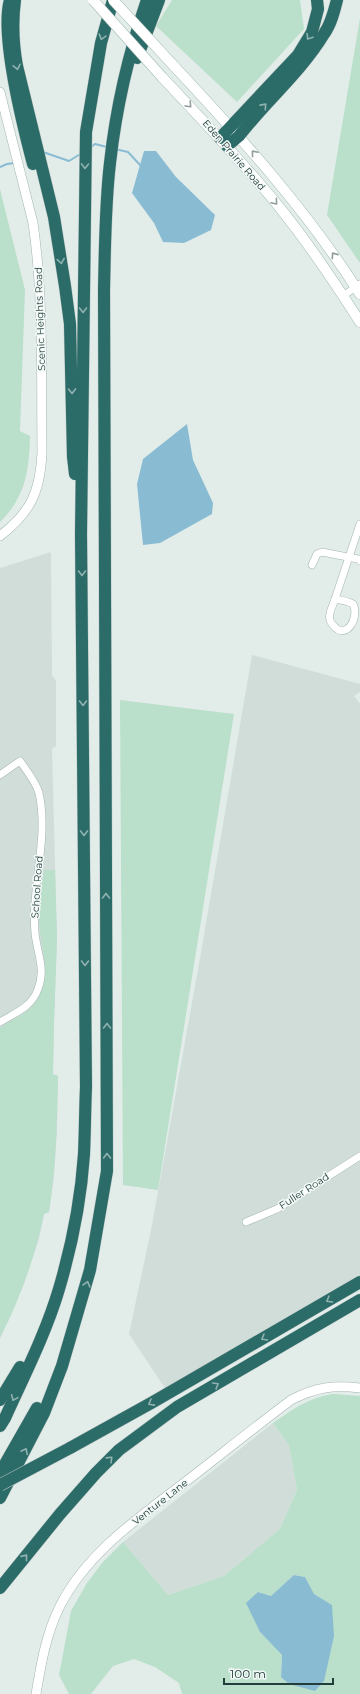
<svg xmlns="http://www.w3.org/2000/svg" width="360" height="1694" viewBox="0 0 360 1694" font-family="Montserrat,sans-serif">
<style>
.built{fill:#d0ddd9}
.green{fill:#badfca;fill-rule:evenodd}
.water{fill:#89bcd3}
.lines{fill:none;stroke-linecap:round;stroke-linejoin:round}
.stream{stroke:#89bcd3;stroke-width:2}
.minor-casing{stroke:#a4b5b2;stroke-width:8}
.tertiary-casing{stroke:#a4b5b2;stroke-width:10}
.secondary-casing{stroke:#a0b9b4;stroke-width:11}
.motorway-casing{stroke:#c1c9c8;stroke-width:13}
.minor{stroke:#fff;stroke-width:7}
.tertiary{stroke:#fff;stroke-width:9}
.secondary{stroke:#fff;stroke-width:10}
.motorway{stroke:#2c6c68;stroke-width:12}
.secondary-bridge-casing{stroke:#a0b9b4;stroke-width:11;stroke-linecap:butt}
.motorway-bridge-casing{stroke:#c1c9c8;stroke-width:13;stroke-linecap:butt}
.secondary-bridge{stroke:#fff;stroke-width:10}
.motorway-bridge{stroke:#2c6c68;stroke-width:12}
.oneway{stroke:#90b2b0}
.oneway2{stroke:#909e9d}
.labels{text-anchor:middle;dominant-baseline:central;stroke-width:3;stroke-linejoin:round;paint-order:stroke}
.street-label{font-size:10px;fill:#213e3b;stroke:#f3f9f7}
</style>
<rect width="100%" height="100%" fill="#e2edea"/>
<g class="built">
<polygon points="51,552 52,675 56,681 56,746 52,749 57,939 54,1023 53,1074 58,1076 57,1133 54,1176 49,1212 44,1214 39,1239 22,1288 0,1338 0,568"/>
<polygon points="252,655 360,684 360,692 354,696 360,704 360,1282 168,1393 129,1334 152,1225 199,964"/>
<polygon points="273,1423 289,1445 297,1490 280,1529 224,1576 168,1595 123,1542"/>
</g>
<g class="green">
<polygon points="172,0 300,0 304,29 237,102 156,26"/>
<polygon points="360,18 360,263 327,215"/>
<path d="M0 189 25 290 20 431 30 436C29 471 26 496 0 522Z"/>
<polygon points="120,700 234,714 158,1190 123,1185"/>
<path d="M44 870H55L57 939 54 1023 53 1074 58 1076C57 1122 56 1167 49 1212L44 1214C35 1257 20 1299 0 1338V1028C11 1019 26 1015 35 1003 55 976 39 946 39 916 39 901 42 886 44 870Z"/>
<path d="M333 1394 360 1396V1694H182L179 1683 155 1667 134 1659 113 1666 91 1694H69L59 1675 71 1611 87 1583 102 1563 123 1542 168 1595 224 1576 280 1529 297 1490 289 1445 273 1423C293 1409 308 1398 333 1394ZM295 1575 305 1577 313 1594 332 1605 281 1677 282 1655 260 1632 258 1592 271 1596Z"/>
</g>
<g class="water">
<polygon points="144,151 156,151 176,177 215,215 211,230 184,243 163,242 154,223 132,193"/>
<polygon points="187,424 193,460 213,503 212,514 160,543 143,545 137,484 143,459"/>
<polygon points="294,1575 305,1577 314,1594 332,1605 334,1636 324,1681 315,1691 289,1684 281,1677 282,1655 260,1632 246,1603 258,1592 271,1596"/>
</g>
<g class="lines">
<g class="stream">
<polyline points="91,147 95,144 107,147"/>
<polyline points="115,149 128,152 141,166"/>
<polyline points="43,152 69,161 82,153"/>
<polyline points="0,167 7,164 15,163"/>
</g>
<defs>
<g id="minor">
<polyline points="343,296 360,284"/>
<polyline points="312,565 317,554 322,552 358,559 360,561"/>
<path d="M335 599C341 600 348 601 353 604 360 617 346 642 333 625 330 622 329 617 330 613 331 608 334 603 335 599Z"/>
<polyline points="335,599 360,524"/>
<path d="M0 775 20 761C26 770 36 782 39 793 49 838 31 888 35 933 37 953 46 969 38 989 32 1007 15 1013 0 1022"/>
<polyline points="246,1222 277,1209 360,1156"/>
</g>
<g id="tertiary">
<path d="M0 92 33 223C44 299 41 376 42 453 40 492 31 512 0 536"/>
<path d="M36 1694C41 1664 46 1634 60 1606 87 1553 137 1519 184 1483 219 1456 255 1427 291 1400 316 1387 333 1385 360 1388"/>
</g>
<g id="secondary">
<path d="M174 66C242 139 306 209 360 294"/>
<path d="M162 77C202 120 243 162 280 208 309 244 335 283 360 322"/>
</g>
<g id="motorway">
<path d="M10 0C0 34 23 126 33 164"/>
<path d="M15 0C12 23 13 44 17 66L54 217 65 286 70 324 73 457 75 474"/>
<polyline points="137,58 159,0"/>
<polyline points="220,138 298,55 312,32 318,9 317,0"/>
<path d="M227 146 239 136C266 101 301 72 324 34 331 24 334 12 337 0"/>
<polyline points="0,1400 20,1367"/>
<path d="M0 1426 5 1418C24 1376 46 1333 59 1289 72 1245 81 1200 84 1154 85 1132 85 1110 86 1087L81 534 86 132 101 43 113 0"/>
<polyline points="70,1448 153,1402 360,1282"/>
<polyline points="0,1473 37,1408"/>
<path d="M0 1498 44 1413 62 1366 90 1270 107 1171 104 290C105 248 105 205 110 163 116 108 129 52 147 0"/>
<polyline points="0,1588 60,1514 96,1473 119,1450 177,1407 360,1300"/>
</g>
</defs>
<use href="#minor" class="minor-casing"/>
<use href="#tertiary" class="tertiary-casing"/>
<use href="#secondary" class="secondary-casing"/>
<use href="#motorway" class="motorway-casing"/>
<use href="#minor" class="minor"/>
<use href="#tertiary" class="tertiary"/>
<use href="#secondary" class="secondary"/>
<use href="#motorway" class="motorway"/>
<defs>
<g id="secondary-bridge">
<polyline points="93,0 162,77"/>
<polyline points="113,0 174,66"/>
</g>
<polyline id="motorway-bridge" points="0,1485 70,1448"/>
</defs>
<use href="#secondary-bridge" class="secondary-bridge-casing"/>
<use href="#motorway-bridge" class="motorway-bridge-casing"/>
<use href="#secondary-bridge" class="secondary-bridge"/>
<use href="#motorway-bridge" class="motorway-bridge"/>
</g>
<defs><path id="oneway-chevron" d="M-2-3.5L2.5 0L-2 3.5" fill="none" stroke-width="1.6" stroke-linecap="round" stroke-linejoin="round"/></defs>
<g class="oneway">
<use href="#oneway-chevron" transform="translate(102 37) rotate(106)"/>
<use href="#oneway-chevron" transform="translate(309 37) rotate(122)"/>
<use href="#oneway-chevron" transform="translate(17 67) rotate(78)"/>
<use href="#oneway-chevron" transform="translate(264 106) rotate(-48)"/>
<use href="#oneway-chevron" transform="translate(85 166) rotate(91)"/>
<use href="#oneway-chevron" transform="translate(61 261) rotate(81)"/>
<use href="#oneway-chevron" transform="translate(83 310) rotate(90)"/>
<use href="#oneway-chevron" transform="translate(72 391) rotate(89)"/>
<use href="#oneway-chevron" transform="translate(82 573) rotate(90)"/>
<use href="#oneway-chevron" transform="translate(83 703) rotate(90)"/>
<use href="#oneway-chevron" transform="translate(84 833) rotate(90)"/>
<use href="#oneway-chevron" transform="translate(106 896) rotate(-90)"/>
<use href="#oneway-chevron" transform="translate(85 963) rotate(90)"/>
<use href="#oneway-chevron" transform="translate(107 1026) rotate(-90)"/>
<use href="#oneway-chevron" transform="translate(107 1156) rotate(-90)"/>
<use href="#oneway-chevron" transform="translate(87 1284) rotate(-74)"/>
<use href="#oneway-chevron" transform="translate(329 1300) rotate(150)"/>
<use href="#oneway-chevron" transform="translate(264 1338) rotate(150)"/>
<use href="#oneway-chevron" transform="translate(216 1385) rotate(-30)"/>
<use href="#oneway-chevron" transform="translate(14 1398) rotate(114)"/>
<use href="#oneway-chevron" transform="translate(151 1403) rotate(151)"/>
<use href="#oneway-chevron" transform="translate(25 1451) rotate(-63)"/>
<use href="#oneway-chevron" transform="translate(110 1459) rotate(-44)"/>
<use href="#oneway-chevron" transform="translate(25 1557) rotate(-51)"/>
</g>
<g class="oneway2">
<use href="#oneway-chevron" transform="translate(189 105) rotate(47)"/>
<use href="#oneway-chevron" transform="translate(254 153) rotate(-130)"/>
<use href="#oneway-chevron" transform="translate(275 202) rotate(50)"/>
<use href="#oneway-chevron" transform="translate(334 255) rotate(-125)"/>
</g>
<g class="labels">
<g class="street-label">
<text transform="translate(234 155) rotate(49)">Eden Prairie Road</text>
<text transform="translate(40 319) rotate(-92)">Scenic Heights Road</text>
<text transform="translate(37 887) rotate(-86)">School Road</text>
<text transform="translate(304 1191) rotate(-33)">Fuller Road</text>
<text transform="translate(160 1502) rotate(-38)">Venture Lane</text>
</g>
</g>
<path d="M224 1678v6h109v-6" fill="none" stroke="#213e3b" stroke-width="2"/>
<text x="230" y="1678" font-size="12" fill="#213e3b" stroke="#f3f9f7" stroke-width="3" paint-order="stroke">100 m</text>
</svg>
